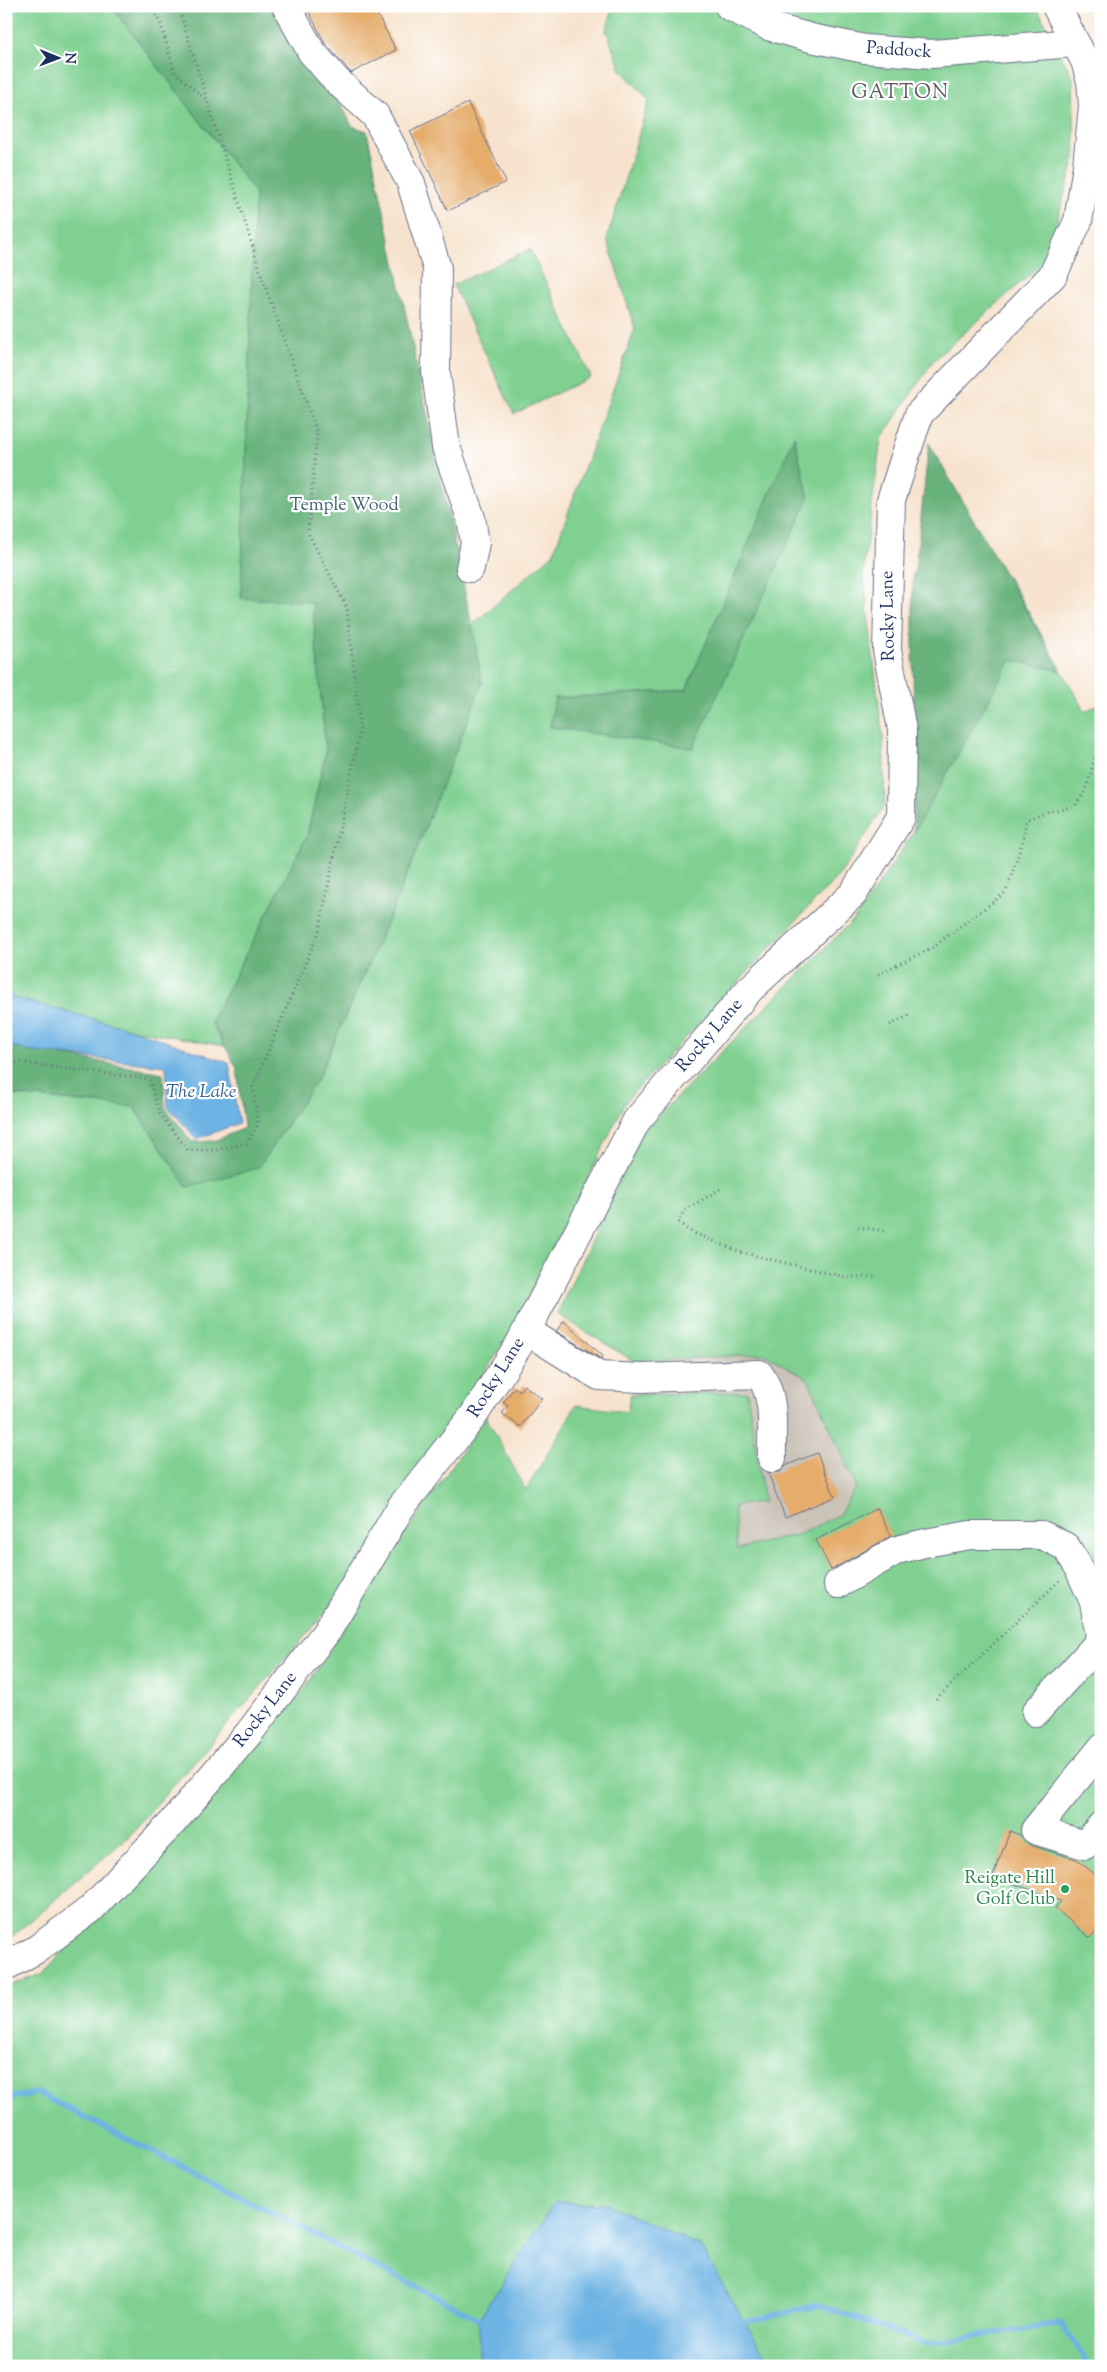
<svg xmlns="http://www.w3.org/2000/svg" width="1107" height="2372" viewBox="0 0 1107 2372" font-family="'Sorts Mill Goudy',serif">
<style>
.industrial{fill:#cbc3b8}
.green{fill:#7fd091;stroke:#4d8078;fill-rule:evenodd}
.forest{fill:#67b27b;stroke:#41706c}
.water{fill:#6db3e3;stroke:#4471a0}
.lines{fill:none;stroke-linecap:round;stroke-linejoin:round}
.stream{stroke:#6db3e3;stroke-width:5.5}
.building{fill:#e5ac6b}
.minor-casing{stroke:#686e85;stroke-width:30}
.path{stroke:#686e85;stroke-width:3;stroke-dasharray:1 4;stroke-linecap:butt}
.minor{stroke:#fff;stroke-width:28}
.leisure-dot{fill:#2e9e5b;stroke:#fff;stroke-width:2}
.labels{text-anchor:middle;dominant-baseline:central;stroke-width:4.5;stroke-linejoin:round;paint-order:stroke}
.street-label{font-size:18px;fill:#1b2f5e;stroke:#fff}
.park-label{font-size:18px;fill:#395f6d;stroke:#fff}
.leisure-label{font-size:18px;fill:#27864d;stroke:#fff;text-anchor:end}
.water-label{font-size:19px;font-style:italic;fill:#385d8d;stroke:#fff}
.quarter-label{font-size:20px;letter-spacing:1px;fill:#625b63;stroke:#fff}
</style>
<rect width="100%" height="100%" fill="#fff"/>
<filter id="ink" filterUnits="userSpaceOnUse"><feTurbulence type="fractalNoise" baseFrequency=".02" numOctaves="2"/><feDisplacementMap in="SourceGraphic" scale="10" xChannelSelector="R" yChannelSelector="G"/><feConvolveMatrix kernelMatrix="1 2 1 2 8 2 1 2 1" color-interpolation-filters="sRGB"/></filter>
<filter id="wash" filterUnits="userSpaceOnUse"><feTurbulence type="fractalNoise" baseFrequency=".0096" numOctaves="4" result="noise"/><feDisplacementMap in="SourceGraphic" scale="20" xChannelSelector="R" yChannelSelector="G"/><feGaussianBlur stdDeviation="1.12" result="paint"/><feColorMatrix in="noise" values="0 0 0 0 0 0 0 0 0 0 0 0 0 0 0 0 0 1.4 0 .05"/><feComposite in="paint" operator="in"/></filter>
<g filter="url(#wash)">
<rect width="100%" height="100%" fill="#f7e3cd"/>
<polygon class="industrial" points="764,1354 808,1379 856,1486 839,1515 800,1534 737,1549 734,1506 764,1501 747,1392 630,1395 635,1362"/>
<g class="green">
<polygon points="6,6 111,6 255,192 241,597 312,601 326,751 307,836 211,1022 224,1046 131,1029 14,998 6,991"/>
<path d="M614 6H1036L1073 78 1075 158 1046 260 933 361 881 439 863 572 883 738 885 805 841 873 626 1101 512 1331 329 1609 128 1837 6 1942V1094L134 1107 188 1187 318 1078 398 897 481 684 472 625 553 554 635 329 607 239 649 100 621 70 606 30ZM795 437 693 748 550 727 555 698 686 690Z"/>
<polygon points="530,249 591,377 514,414 453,285"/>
<polygon points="913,573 1009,578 1085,711 1101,704 1101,2366 6,2366 6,1987 42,1974 301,1694 407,1531 486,1417 526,1490 576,1405 627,1412 630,1395 747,1392 764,1502 734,1506 737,1549 800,1534 839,1515 856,1486 808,1379 764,1354 635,1362 557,1314 642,1132 857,916 914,832"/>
</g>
<g class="forest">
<polygon points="111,6 292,6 352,126 367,131 472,625 482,684 398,897 318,1078 258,1168 187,1187 134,1107 6,1094 6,1045 163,1073 165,1107 192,1142 214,1141 244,1128 237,1068 211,1022 307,836 326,751 312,602 241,598 255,192"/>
<polygon points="794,436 809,498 693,748 550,727 555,698 686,690"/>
<polygon points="929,443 1061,671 1011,660 914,832 913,590"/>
</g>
<g class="water">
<polygon points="6,991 14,998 131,1029 229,1063 239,1123 197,1139 168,1107 166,1066 26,1051 6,1044"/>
<polygon points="554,2203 606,2204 700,2246 771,2366 479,2366 479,2319"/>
</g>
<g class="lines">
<g class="stream">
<polyline points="6,2098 38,2093 479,2319"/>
<polyline points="745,2322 820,2305 927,2344 1061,2323 1089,2366"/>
</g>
</g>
<g id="blocks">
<g class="building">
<polygon points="306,6 373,6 396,50 351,73 325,43"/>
<polygon points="468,103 506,182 448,211 410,131"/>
<polygon points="564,1321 603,1356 601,1359 556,1331"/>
<polygon points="524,1385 542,1399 520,1427 502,1413 508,1406 503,1402 515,1387 520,1391"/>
<polygon points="817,1453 835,1497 785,1517 768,1473 780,1472 785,1466"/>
<polygon points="877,1508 891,1536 831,1570 816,1540"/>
<polygon points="1010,1831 1020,1835 1030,1845 1076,1859 1101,1879 1101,1926 1090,1938 1055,1908 1061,1901 993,1876"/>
</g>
</g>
</g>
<g filter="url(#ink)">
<use href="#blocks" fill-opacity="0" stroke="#686e85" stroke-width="1"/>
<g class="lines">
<defs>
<g id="minor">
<polyline points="286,6 311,51 336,80 375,115 411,183 437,268 436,373 446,447 471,518 475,543 470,568"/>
<polyline points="729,6 768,26 811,38 865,49 932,54 1075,43"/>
<path d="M527 1331 599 1376 642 1378 759 1374C777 1397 771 1430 772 1458"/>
<polyline points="838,1584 897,1550 925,1543 970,1535 1042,1535 1066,1547 1078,1566 1094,1602 1101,1642"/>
<polyline points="1036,1712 1100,1641"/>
<polyline points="1101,1749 1035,1830 1085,1845 1101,1826"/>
<polyline points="6,1966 37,1949 91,1909 173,1822 249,1733 327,1631 401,1507 474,1415 520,1343 637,1120 750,989 853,894 901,817 902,730 887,650 891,500 919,414 1053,275 1078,221 1087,166 1093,106 1091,81 1085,61 1056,6"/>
</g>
</defs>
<use href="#minor" class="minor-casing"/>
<g class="path">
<polyline points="151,6 160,22 175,72 206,100"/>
<polyline points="878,974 932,948 1006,892 1023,840 1026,820 1043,813 1075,806 1086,790 1101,737"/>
<polyline points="890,1025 912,1014"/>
<polyline points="6,1061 149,1079 160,1114 188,1150 215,1150 247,1143 258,1124 253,1087 319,931 360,730 347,608 308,533 317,433 261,274 178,6"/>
<polyline points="720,1189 684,1211 678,1221 689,1231 740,1252 845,1277 876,1277"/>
<polyline points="858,1227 885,1231"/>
<polyline points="936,1699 1060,1580"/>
</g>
<use href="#minor" class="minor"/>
</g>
</g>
<circle class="leisure-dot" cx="1065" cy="1889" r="5"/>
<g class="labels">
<g class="street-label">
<text transform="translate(899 51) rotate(4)">Paddock</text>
<text transform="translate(889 616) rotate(-91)">Rocky Lane</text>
<text transform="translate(710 1036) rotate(-49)">Rocky Lane</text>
<text transform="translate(497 1378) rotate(-58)">Rocky Lane</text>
<text transform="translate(266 1710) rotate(-52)">Rocky Lane</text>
</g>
<g class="park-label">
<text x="344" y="506">Temple Wood</text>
</g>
<g class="leisure-label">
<text x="1055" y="1879">Reigate Hill<tspan x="1055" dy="21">Golf Club</tspan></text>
</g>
<g class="water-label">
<text x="201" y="1092">The Lake</text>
</g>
<g class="quarter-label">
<text x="900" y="93">GATTON</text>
</g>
</g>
<rect width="1107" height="2372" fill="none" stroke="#fff" stroke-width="25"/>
<g transform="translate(58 58) rotate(91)" stroke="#ffffff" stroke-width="4" paint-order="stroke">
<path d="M0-4L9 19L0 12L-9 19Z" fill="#1b2f5e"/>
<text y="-8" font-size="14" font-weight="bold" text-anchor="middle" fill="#1b2f5e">N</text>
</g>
</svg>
